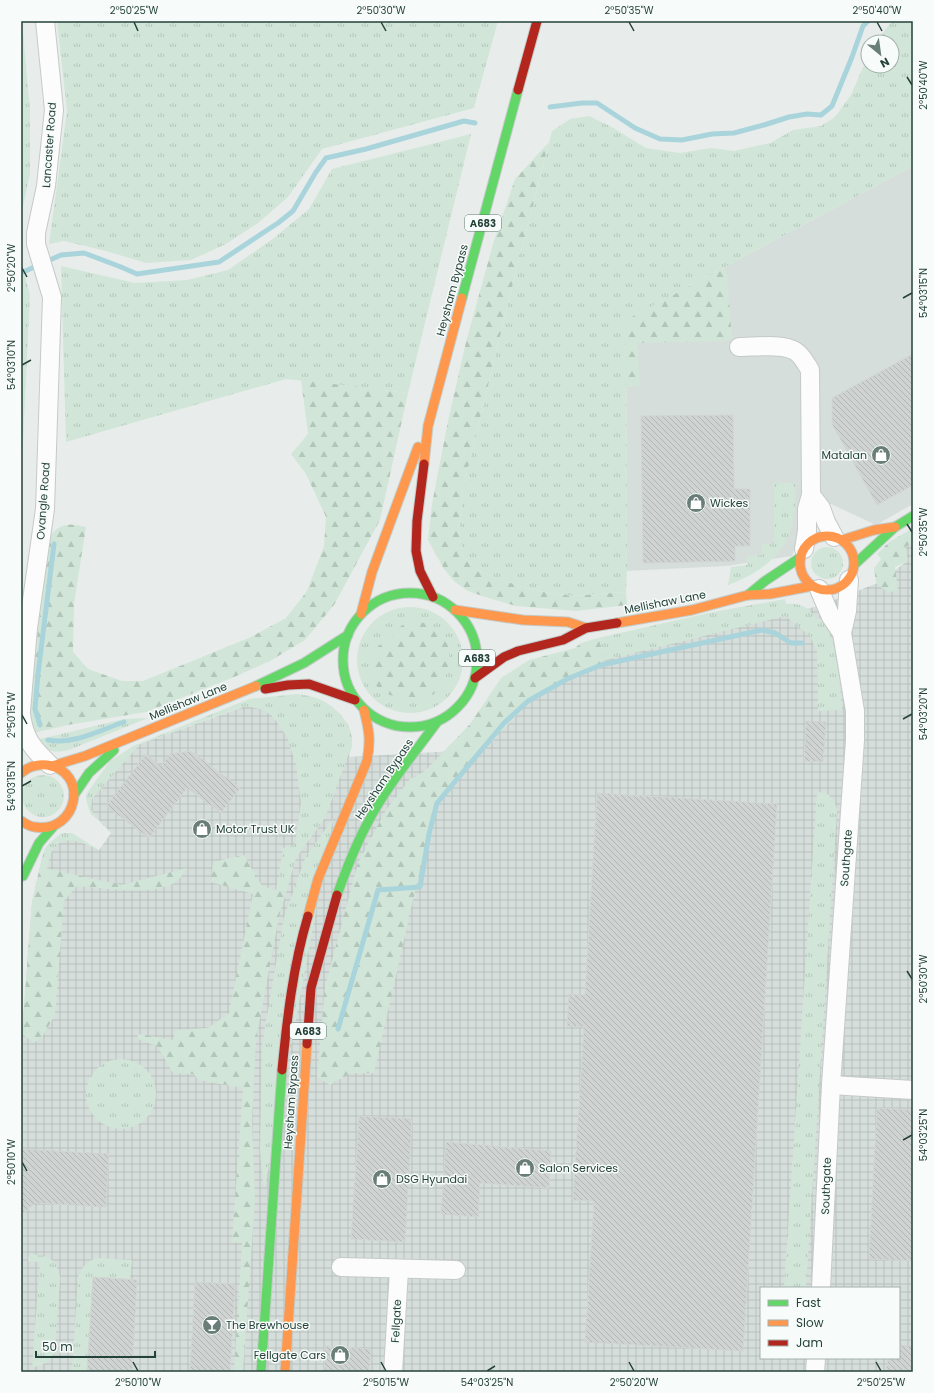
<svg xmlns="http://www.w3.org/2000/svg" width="934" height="1393" viewBox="0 0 934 1393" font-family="Poppins,sans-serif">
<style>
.built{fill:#d6dedb}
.industrial{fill:url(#industrial-grid);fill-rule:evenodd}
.grass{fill:url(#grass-tufts)}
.forest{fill:url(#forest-firs)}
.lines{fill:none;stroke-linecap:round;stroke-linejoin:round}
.stream{stroke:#a9d4db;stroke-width:5}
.building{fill:url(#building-back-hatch);stroke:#d1d6d4}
.street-casing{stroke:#c5cac8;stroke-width:20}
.fast-casing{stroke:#c3cbc8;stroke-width:11}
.slow-casing{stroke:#c3cbc8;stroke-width:11}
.jam-casing{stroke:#c3cbc8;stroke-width:11}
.street{stroke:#fcfcfc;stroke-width:18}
.fast{stroke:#63d668;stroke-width:9}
.slow{stroke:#ff974d;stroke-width:9}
.jam{stroke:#b3261e;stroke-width:9}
.ticks{fill:none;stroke:#24423a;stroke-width:1.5}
.labels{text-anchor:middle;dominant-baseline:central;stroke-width:3;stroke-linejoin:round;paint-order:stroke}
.shield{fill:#f7fbf9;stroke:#637a73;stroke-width:1}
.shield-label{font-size:10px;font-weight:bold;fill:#24423a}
.street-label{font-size:11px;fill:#24423a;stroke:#f7fbf9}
.poi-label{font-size:11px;fill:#24423a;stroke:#f7fbf9;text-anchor:start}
.neatline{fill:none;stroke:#24423a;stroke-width:1.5}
.ticks-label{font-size:10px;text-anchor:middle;fill:#24423a}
</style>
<defs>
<pattern id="industrial-grid" width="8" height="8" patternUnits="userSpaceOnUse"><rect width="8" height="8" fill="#d6dedb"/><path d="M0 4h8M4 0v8" fill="none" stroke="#b8c0bd"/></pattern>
<pattern id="grass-tufts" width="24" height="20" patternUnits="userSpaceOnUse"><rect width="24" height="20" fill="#d1e6d8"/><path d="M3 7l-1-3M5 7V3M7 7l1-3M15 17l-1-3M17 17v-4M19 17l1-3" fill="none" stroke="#b3c6ba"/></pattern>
<pattern id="forest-firs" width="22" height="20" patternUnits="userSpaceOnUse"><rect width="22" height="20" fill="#d1e6d8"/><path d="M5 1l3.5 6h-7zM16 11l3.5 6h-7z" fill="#b3c6ba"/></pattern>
<pattern id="building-back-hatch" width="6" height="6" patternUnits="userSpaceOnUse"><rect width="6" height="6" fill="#cfd4d2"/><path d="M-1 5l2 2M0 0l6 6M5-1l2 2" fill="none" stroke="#b2b7b5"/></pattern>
</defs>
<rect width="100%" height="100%" fill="#e8edeb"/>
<polygon class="built" points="913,166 913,504 876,525 831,504 807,508 792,556 727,566 627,571 626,320"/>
<path class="industrial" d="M913 543V1372H21V1045L32 902 40 867 49 845 73 837 99 850 111 833 97 818 91 810 89 798 140 744 246 706H331L341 715 348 725 352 736V745L349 757 472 750 525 670 819 606 880 582 907 561 905 547ZM761 1288H899V1358H761Z"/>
<g class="grass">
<polygon points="21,21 22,21 30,110 30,174 21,215"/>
<polygon points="57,21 498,21 474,108 322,149 288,197 258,223 226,244 191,260 146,263 106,251 64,241 49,244 67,111"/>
<polygon points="892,21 913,21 913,166 626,320 627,571 626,592 573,596 548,593 519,586 481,572 463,557 459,530 463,488 514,279 552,131 570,119 589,116 610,126 646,148 680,153 711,148 734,151 770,143 793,130 821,126 835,117 851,95 868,56 868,66 892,66 892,42 876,42"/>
<polygon points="471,134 408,393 286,379 66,442 61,266 135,283 187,280 228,270 274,238 309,209 332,169"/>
<polygon points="21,261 30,295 21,484"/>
<path d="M774 483H795C795 498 796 514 791 529 783 558 755 575 728 585L731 567 747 565V556L762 555V544L774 543Z"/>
<circle cx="827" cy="563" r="16"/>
<path d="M785 599 786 604C800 603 809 607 816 619L823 618C837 642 840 682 842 710L818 711 817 652 810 636 785 616 606 660 598 638 713 612Z"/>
<circle cx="410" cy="660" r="53"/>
<path d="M297 694C304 695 312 696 319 699 337 707 353 725 352 745L325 818 296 858 286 893 276 890 283 848 295 845 301 802 296 765 287 737 277 722 270 714 260 709 245 706 140 744 92 799 91 810 97 818 112 833 90 813 86 799 87 793 110 761 133 746 249 699Z"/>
<path d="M148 718 69 750C52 754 48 751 36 740L124 719Z"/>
<circle cx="43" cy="796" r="21"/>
<path d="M817 792C831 793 834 798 837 810L806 1288H784Z"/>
<polygon points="333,819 265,1187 263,1184 260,1151 262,1045 284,917 306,856"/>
<path d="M62 833H72L99 850C85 844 64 832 53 850 49 855 49 863 47 869L40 867C44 846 45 846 62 833Z"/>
<circle cx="121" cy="1094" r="35"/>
<path d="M29 1254C48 1255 57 1258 60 1278L55 1350C51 1361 44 1366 32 1367L40 1262 28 1261Z"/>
<path d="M98 1258 132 1260 130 1279 93 1277 87 1372H72L78 1277C82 1267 87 1260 98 1258Z"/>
</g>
<g class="forest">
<polygon points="549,142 514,279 463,488 459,530 463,557 481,572 519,586 548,593 573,596 626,592 627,605 576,611 516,606 485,597 468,591 455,582 444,569 428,540 432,504 448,421 466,342 493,244 515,179"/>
<polygon points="724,268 727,274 732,339 727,341 637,343 640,387 626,387 626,320"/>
<path d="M301 380 408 393 380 520 334 605 305 640 270 661 239 675 146 712 68 725 33 733 29 723 30 696 49 537C61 522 69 523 86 527L74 604 73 652 88 669 122 681H143L251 637 286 618 307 591 324 546 326 517 306 474 291 454 308 434Z"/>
<polygon points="913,528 913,543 905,547 908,561 895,567 898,591 887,592 876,583 874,568 881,559 877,554 889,542"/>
<polygon points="415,622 425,623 441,630 449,645 449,662 444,681 434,694 422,700 403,700 385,693 374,684 369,671 371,658 378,646 392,638 396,630 405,623"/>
<polygon points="598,638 606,660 531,700 435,802 374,1073 350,1073 330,1085 317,1077 325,987 358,863 386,810 410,779 425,771 470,724 501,678 529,660 575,648 581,643"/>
<polygon points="244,855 262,886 286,893 279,916 256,1040 252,1120 255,1199 243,1372 234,1372 242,1243 232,1242 243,1088 199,1080 193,1074 173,1073 157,1046 137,1039 138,1034 173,1040 176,1030 208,1028 229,1013 253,894 211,882 213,862"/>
<path d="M40 867 121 885 187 868C184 872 181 878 177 881 157 897 102 888 77 886L64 901 55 1015 42 1037 34 1043 22 1034 32 902Z"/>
</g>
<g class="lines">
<g class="stream">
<polyline points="550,107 582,103 597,103 635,128 660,139 682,140 712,134 734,133 764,125 789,117 807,114 821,115 832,106 852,57 863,26 868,21"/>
<polyline points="21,273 61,255 84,253 121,267 137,274 219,262 278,223 293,211 316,172 326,158 366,149 464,121 475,123"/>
<polyline points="40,725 35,709 38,674 54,544"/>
<path d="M48 740C74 745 100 730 124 722"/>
<polyline points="338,1029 378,890 420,887 429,834 437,803 504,723 528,701 567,679 601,665 762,630 775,633 791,643 802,643"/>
</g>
</g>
<g class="building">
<polygon points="913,354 913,485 877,505 832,424 832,398"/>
<polygon points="733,415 734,489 750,489 750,546 735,546 735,561 643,563 641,416"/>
<polygon points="806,721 826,722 823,762 804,761"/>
<polygon points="191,751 240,788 221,813 187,788 149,838 106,806 146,754 161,766 170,754"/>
<polygon points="597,793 777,804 743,1351 585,1342 594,1201 573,1200 584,1027 567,1026 569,994 585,995"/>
<polygon points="877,1108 913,1110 913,1261 869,1259"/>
<polygon points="359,1116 412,1119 405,1242 351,1239"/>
<polygon points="446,1142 551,1151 549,1188 480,1183 478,1217 441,1214"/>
<polygon points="21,1149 109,1154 106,1207 35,1203 21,1215"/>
<polygon points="93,1277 137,1280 132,1372 87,1372"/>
<polygon points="195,1282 235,1284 230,1372 190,1372"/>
<polygon points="899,1345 913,1346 913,1372 886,1372 888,1358 899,1358"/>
<polygon points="325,1346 371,1349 369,1372 324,1372"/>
</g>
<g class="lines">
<defs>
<g id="street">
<path d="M739 347C754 347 783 343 795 351 802 355 806 364 810 370L811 495 807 509V531L804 549"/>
<polyline points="811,495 821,508 826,522 834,537"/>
<polyline points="819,589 831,617 842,633"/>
<polyline points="21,711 28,628 45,509 52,297 36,244 36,233 46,186 54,110 45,21"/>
<path d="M21 714C24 739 33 749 50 765"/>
<polyline points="831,1085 913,1090"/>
<polyline points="341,1267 456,1270"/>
<polyline points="821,1288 831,1085 855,740 855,711 842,633 847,611 849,580"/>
<polyline points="393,1372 399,1270"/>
<polyline points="815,1372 816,1358"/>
</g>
<g id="fast">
<polyline points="462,298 518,90"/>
<polyline points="855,564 895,527 913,516"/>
<circle cx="410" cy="660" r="67"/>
<polyline points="748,595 765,581 801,557"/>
<polyline points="256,686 304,663 348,635"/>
<polyline points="74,795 89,773 114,750"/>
<polyline points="23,876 39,843 53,827"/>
<path d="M337 895C346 870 355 846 367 824 386 787 413 755 437 722"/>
<polyline points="261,1372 282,1070"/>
</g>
<g id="slow">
<polyline points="424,464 428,426 462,298"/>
<circle cx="827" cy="563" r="27"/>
<polyline points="842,540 874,530 895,527"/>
<polyline points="455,610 523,620 568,622 586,628"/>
<polyline points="361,614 372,572 418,447"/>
<polyline points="617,623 692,610 748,595 770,594 812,586"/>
<polyline points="52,766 85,756 256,686"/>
<path d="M21 773C28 767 37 764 47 765 90 771 78 834 35 827 30 827 25 823 21 821"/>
<path d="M308 916 318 879 367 761C371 740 369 730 364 710"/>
<polyline points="285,1372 307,1044"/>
</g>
<g id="jam">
<polyline points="518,90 537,21"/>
<polyline points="424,464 417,521 416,551 420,571 433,597"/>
<polyline points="475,678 504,657 518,651 563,640 586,628 617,623"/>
<polyline points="265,689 288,685 309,684 355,700"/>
<polyline points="307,1044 311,988 337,895"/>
<path d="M282 1070C287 1019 293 966 308 916"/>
</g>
</defs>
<use href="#street" class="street-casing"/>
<use href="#fast" class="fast-casing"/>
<use href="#slow" class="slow-casing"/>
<use href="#jam" class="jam-casing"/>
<use href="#street" class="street"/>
<use href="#fast" class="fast"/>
<use href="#slow" class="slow"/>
<use href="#jam" class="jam"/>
</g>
<path class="ticks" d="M134 22 138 31M381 22 386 31M629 22 634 31M877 22 882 31M907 77 912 85M22 268 27 277M903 298 912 293M22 365 31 360M907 524 912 532M22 715 27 724M903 719 912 714M22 786 31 781M907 971 912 979M903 1140 912 1135M22 1162 27 1171M133 1362 138 1371M381 1362 386 1371M629 1362 634 1371M876 1362 881 1371M487 1371 495 1366"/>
<defs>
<symbol id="shop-disc" viewBox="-11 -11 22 22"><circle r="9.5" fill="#697e78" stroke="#f7fbf9"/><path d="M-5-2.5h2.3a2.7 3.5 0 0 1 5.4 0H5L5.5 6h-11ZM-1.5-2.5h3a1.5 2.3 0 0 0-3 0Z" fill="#fff"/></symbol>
<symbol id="bar-disc" viewBox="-11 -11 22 22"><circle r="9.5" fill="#697e78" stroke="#f7fbf9"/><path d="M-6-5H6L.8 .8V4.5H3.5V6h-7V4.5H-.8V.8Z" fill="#fff"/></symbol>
</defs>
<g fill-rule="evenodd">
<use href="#shop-disc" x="870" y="444" width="22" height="22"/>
<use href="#shop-disc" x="685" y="492" width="22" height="22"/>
<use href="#shop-disc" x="191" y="818" width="22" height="22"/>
<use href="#shop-disc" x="514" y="1157" width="22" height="22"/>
<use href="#shop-disc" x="371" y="1168" width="22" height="22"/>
<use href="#bar-disc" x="201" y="1314" width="22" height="22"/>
<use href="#shop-disc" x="329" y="1344" width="22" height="22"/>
</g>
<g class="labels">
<g class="shield">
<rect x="465" y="215" width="36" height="16" rx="3"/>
<rect x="459" y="650" width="36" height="16" rx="3"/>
<rect x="290" y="1023" width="36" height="16" rx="3"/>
</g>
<g class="shield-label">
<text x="483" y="223">A683</text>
<text x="477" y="658">A683</text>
<text x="308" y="1031">A683</text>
</g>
<g class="street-label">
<text transform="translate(49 145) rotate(-86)">Lancaster Road</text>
<text transform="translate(452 290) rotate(-75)">Heysham Bypass</text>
<text transform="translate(43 501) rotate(-86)">Ovangle Road</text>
<text transform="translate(665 602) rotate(-11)">Mellishaw Lane</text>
<text transform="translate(188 701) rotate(-22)">Mellishaw Lane</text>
<text transform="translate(384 779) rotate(-56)">Heysham Bypass</text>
<text transform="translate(846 858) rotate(-86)">Southgate</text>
<text transform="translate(291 1102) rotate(-86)">Heysham Bypass</text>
<text transform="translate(826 1186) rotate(-88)">Southgate</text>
<text transform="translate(396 1321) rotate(-87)">Fellgate</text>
</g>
<g class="poi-label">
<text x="867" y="455" text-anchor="end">Matalan</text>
<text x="710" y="503">Wickes</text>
<text x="216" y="829">Motor Trust UK</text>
<text x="539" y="1168">Salon Services</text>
<text x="396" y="1179">DSG Hyundai</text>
<text x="226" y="1325">The Brewhouse</text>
<text x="326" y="1355" text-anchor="end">Fellgate Cars</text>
</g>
</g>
<rect width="934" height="1393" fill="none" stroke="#f7fbf9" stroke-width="44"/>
<rect x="760" y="1287" width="140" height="72" fill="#f7fbf9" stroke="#a3b1ad"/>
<rect x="768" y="1300" width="20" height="6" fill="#63d668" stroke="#a3b1ad"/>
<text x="796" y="1307" font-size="12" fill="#24423a">Fast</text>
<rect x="768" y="1320" width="20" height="6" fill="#ff974d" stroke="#a3b1ad"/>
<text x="796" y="1327" font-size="12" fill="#24423a">Slow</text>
<rect x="768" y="1340" width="20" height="6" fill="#b3261e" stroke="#a3b1ad"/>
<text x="796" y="1347" font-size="12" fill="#24423a">Jam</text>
<g transform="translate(880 54) rotate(151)"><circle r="19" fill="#f7fbf9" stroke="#a3b1ad"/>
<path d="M0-3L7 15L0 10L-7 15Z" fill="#697e78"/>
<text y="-6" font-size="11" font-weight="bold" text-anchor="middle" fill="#24423a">N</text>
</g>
<path d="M36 1351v6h119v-6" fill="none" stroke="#24423a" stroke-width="2"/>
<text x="42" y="1351" font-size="12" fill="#24423a" stroke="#f7fbf9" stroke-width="3" paint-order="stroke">50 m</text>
<rect x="22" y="22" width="890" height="1349" class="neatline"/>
<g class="ticks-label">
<text x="134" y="14">2°50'25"W</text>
<text x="381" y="14">2°50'30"W</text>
<text x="629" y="14">2°50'35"W</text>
<text x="877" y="14">2°50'40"W</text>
<text transform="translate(923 85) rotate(-90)" y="4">2°50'40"W</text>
<text transform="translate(11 268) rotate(-90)" y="4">2°50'20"W</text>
<text transform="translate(923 293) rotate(-90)" y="4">54°03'15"N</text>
<text transform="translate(11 365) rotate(-90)" y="4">54°03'10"N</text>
<text transform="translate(923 532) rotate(-90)" y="4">2°50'35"W</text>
<text transform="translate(923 714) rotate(-90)" y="4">54°03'20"N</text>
<text transform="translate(11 715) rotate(-90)" y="4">2°50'15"W</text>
<text transform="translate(11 786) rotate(-90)" y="4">54°03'15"N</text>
<text transform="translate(923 979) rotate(-90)" y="4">2°50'30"W</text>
<text transform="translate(923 1135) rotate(-90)" y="4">54°03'25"N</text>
<text transform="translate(11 1162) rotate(-90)" y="4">2°50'10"W</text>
<text x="138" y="1386">2°50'10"W</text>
<text x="386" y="1386">2°50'15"W</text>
<text x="487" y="1386">54°03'25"N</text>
<text x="634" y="1386">2°50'20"W</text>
<text x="881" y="1386">2°50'25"W</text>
</g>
</svg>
